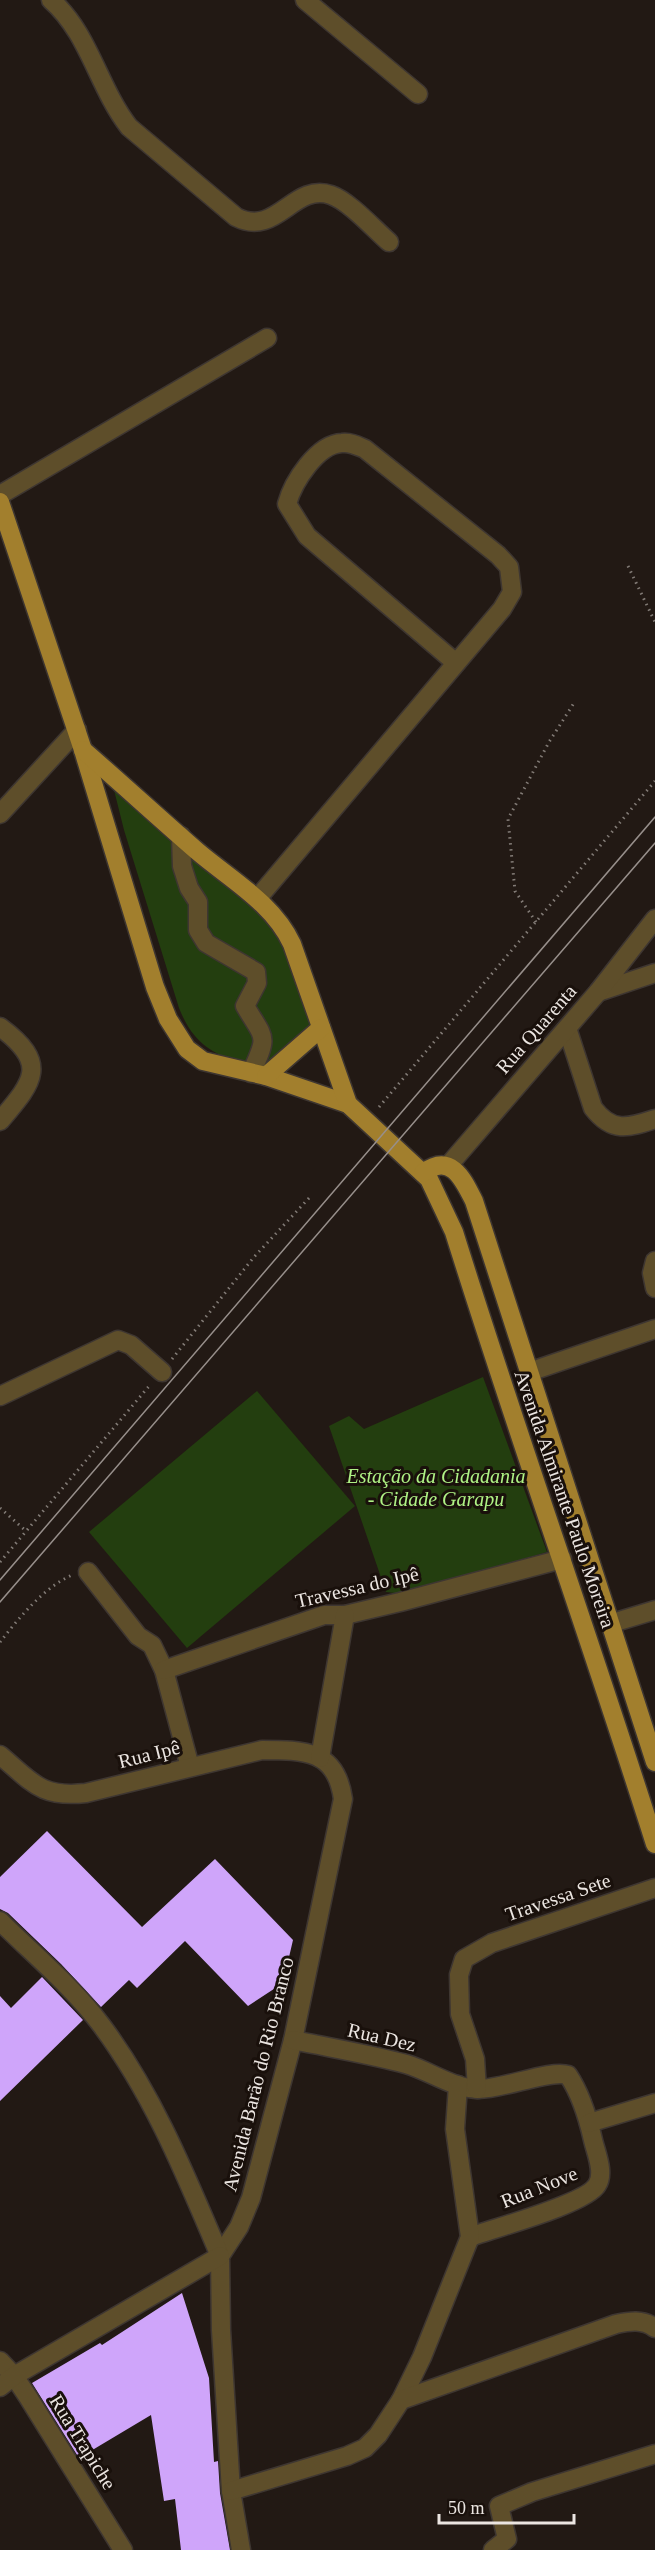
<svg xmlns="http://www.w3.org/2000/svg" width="655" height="2550" viewBox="0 0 655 2550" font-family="'Times New Roman',serif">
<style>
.green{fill:#233e0f}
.building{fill:#cfa5fa}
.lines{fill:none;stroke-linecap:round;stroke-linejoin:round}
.minor-casing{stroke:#3e3631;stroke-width:21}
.major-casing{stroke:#3e3631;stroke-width:21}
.path{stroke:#837c77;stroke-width:3;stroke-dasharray:1.5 4.5;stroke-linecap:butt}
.minor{stroke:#5e4e2a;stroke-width:18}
.major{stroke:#a27f2d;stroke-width:18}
.tram{stroke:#978f8b;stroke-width:1.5}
.labels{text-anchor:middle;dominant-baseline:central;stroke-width:6;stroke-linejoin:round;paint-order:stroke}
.street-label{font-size:20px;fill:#ebe5e1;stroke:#19100b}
.park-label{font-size:20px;font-style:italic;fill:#aff285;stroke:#19100b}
</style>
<rect width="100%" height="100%" fill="#221914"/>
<g class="green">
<path d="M113 786 282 932 311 1018V1028C300 1037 288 1053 275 1058 250 1070 212 1057 195 1036 188 1028 183 1018 179 1008L124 830Z"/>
<polygon points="483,1377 547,1552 404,1594 386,1592 329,1426 349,1416 364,1429"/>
<polygon points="257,1391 355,1506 187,1648 89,1532"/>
</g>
<g class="building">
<polygon points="47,1831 142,1927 215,1859 293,1940 283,1983 248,2006 185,1941 137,1988 129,1980 101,2007 61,1964 8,1913 0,1909 0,1877"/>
<polygon points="42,1977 83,2020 0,2101 0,1996 11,2008"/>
<polygon points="182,2293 209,2378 214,2462 218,2461 220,2493 230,2550 181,2550 175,2499 164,2501 151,2415 79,2458 32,2383 100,2343 102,2345"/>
</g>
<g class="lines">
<defs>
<g id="minor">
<path d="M51 0C89 33 98 87 129 127L236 217C277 238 293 182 331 195 349 201 374 229 389 242"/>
<polyline points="305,0 418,94"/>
<polyline points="0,495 267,338"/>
<polyline points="0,814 77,730"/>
<path d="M181 836 182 866 189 888 198 902V930L206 943 256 972 257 983 245 1006C265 1040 269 1034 251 1073"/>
<path d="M257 899 502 609 512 592 509 567 498 555 365 449C358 446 351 442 342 443 317 444 293 482 287 504L307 536 456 663"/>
<polyline points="598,992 655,973"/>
<path d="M0 1027C50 1064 33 1082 0 1121"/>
<path d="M567 1028 593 1108C612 1133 628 1128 655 1119"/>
<polyline points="448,1166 598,992 655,919"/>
<polyline points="655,1261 652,1273 655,1288"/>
<polyline points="529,1372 655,1329"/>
<polyline points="0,1396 118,1340 131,1345 162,1372"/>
<polyline points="88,1572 138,1636 152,1645 164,1670 190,1767"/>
<polyline points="609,1624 655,1610"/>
<polyline points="164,1670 324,1615 345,1615 400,1602 562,1559"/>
<path d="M0 1755C33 1783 41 1798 86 1793L262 1750C305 1750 336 1750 343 1799L293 2040 251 2198 239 2227 220 2256 221 2330 231 2491 241 2550"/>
<polyline points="320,1758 345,1615"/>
<path d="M0 1921C34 1955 73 1987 102 2026 154 2096 186 2176 220 2256"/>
<path d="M293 2040C331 2048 369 2054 406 2064 430 2071 454 2089 479 2089 504 2089 551 2069 568 2075 581 2094 588 2118 593 2140 596 2153 605 2173 597 2185 586 2204 494 2228 470 2237"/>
<polyline points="477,2089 475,2059 460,2014 459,1975 464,1959 492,1943 655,1888"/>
<polyline points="589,2123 655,2103"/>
<polyline points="0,2361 14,2376 28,2397 123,2550"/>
<polyline points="0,2387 14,2376 220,2256"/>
<polyline points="401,2400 422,2357 470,2237 455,2129 458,2085"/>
<path d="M231 2491 347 2456 365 2448 378 2435 401 2400 616 2324C630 2321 643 2319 655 2328"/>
<polyline points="493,2550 507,2539 499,2506 532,2492 655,2454"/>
</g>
<g id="major">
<polyline points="0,502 83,750 155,987 168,1019 187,1049 203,1061 266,1076 348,1104"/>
<path d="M83 750C121 783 159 818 197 851 231 880 273 903 292 944L348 1104 429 1179 454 1232C518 1437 590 1639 655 1844"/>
<polyline points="266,1076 321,1028"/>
<path d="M423 1173C451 1152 463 1179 474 1201L655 1762"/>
</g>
</defs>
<use href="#minor" class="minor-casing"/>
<use href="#major" class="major-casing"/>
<g class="path">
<polyline points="628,566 655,622"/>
<polyline points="536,922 515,891 508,819 549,742 574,703"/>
<polyline points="379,1107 655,781"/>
<polyline points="172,1359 254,1257 310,1197"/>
<polyline points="0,1508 26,1531"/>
<polyline points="0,1562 150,1385"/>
<path d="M0 1642C19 1618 43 1588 72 1575"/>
</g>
<use href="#minor" class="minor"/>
<use href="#major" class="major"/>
<g class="tram">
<polyline points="0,1580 655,817"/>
<polyline points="0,1602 655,843"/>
</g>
</g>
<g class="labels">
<g class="street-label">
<text transform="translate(536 1029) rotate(-49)">Rua Quarenta</text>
<text transform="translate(565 1499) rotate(71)">Avenida Almirante Paulo Moreira</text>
<text transform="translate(357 1587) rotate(-13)">Travessa do Ipê</text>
<text transform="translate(149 1754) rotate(-14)">Rua Ipê</text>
<text transform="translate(558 1897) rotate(-19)">Travessa Sete</text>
<text transform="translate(382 2037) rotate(13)">Rua Dez</text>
<text transform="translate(258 2074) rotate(-76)">Avenida Barão do Rio Branco</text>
<text transform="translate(539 2187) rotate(-22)">Rua Nove</text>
<text transform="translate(83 2442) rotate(58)">Rua Trapiche</text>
</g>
<g class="park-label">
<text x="436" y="1476">Estação da Cidadania<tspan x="436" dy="23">- Cidade Garapu</tspan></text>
</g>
</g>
<path d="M439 2514v9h135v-9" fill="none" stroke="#ebe5e1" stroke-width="3"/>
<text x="448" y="2514" font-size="18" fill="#ebe5e1" stroke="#19100b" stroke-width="4.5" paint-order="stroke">50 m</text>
</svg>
